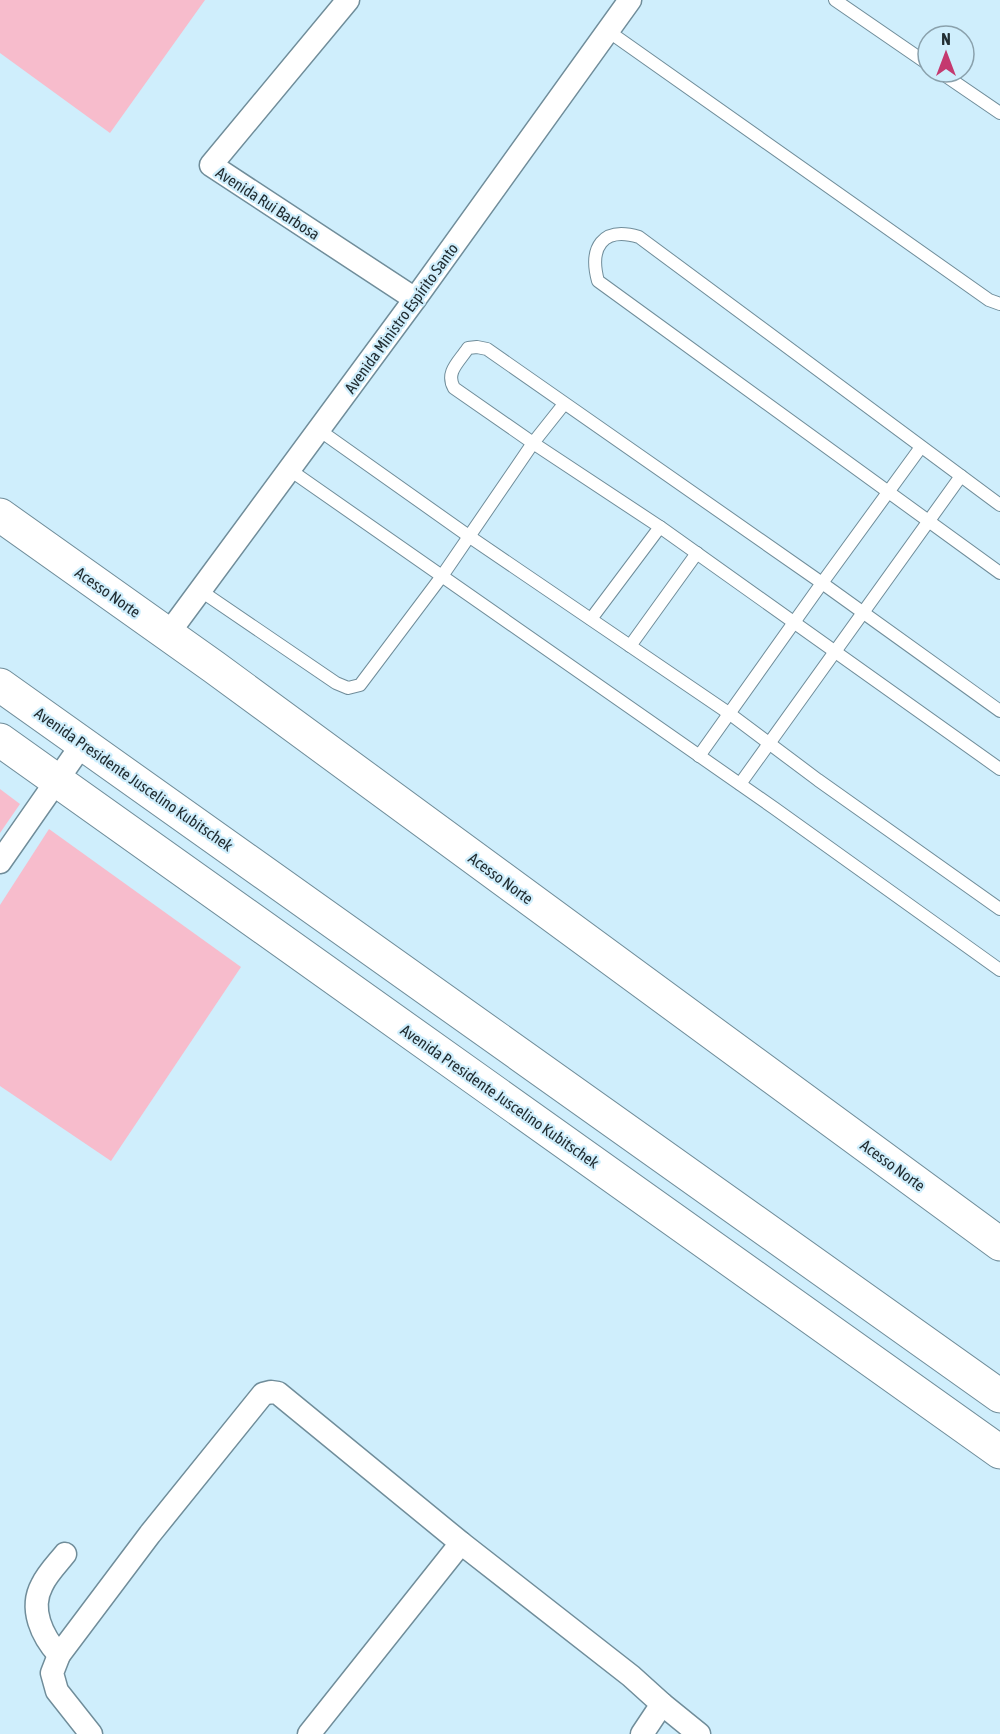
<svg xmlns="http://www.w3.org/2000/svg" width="1000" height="1734" viewBox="0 0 1000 1734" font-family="'Asap Condensed',sans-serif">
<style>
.green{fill:#f7bccc}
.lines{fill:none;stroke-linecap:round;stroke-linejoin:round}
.service-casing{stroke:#708d9a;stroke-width:14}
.minor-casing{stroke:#708d9a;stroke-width:25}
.secondary-casing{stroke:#708d9a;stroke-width:35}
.service{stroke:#fff;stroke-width:12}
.minor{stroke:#fff;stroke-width:22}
.secondary{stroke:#fff;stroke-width:33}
.labels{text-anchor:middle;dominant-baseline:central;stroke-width:4.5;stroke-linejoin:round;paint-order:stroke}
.street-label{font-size:16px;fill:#222e33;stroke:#cfeefc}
</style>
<rect width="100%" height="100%" fill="#cfeefc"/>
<g class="green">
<polygon points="0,0 205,0 110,133 0,53"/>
<polygon points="0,789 20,804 0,833"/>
<polygon points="49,829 241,967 111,1161 0,1086 0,905"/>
</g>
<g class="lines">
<defs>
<g id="service">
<polyline points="835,0 928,64"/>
<polyline points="608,31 989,300 1000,304"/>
<polyline points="940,72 1000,113"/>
<polyline points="319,430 470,537 730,714 818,780 1000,909"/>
<polyline points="290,470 774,808 1000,970"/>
<path d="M1000 505 639 237C602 226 589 248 598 281L1000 573"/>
<polyline points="201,591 336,683 348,688 360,685 442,576 533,443 564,404"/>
<polyline points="591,619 660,527"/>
<polyline points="630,646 697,553"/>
<path d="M1000 711 822 583 487 349 477 347 468 348C459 362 445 372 454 388L533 443 660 527 1000 769"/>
<polyline points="699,756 822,583 921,447"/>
<polyline points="740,784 961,476"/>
</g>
<g id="minor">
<polyline points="348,0 211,165 415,299"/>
<polyline points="168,634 415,299 630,0"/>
<polyline points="0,862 83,743"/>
<path d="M59 1655C42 1636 29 1609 42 1585 47 1574 57 1564 65 1554"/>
<polyline points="662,1704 699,1734"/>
<polyline points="91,1734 57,1691 52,1673 59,1655 150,1534 263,1394 271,1392 278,1393 461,1543 631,1676 662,1704 642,1734"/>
<polyline points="309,1734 461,1543"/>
</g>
<g id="secondary">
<polyline points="0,515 214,667 1000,1244"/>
<polyline points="0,685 1000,1396"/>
<polyline points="0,740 1000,1452"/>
</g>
</defs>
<use href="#service" class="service-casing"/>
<use href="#minor" class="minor-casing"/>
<use href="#secondary" class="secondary-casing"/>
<use href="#service" class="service"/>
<use href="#minor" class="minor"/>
<use href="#secondary" class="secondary"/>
</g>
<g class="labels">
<g class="street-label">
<text transform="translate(268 203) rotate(33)">Avenida Rui Barbosa</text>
<text transform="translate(401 318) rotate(-54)">Avenida Ministro Espírito Santo</text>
<text transform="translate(108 592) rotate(35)">Acesso Norte</text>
<text transform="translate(134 779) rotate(35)">Avenida Presidente Juscelino Kubitschek</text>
<text transform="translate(501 878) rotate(36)">Acesso Norte</text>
<text transform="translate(500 1096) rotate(35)">Avenida Presidente Juscelino Kubitschek</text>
<text transform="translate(893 1165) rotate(36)">Acesso Norte</text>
</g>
</g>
<g transform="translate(946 54)"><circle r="28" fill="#cfeefc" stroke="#8aa1ac" stroke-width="1.5"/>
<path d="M0-4.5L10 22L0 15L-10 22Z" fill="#c4396f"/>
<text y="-9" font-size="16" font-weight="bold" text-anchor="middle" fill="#222e33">N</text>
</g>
</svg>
